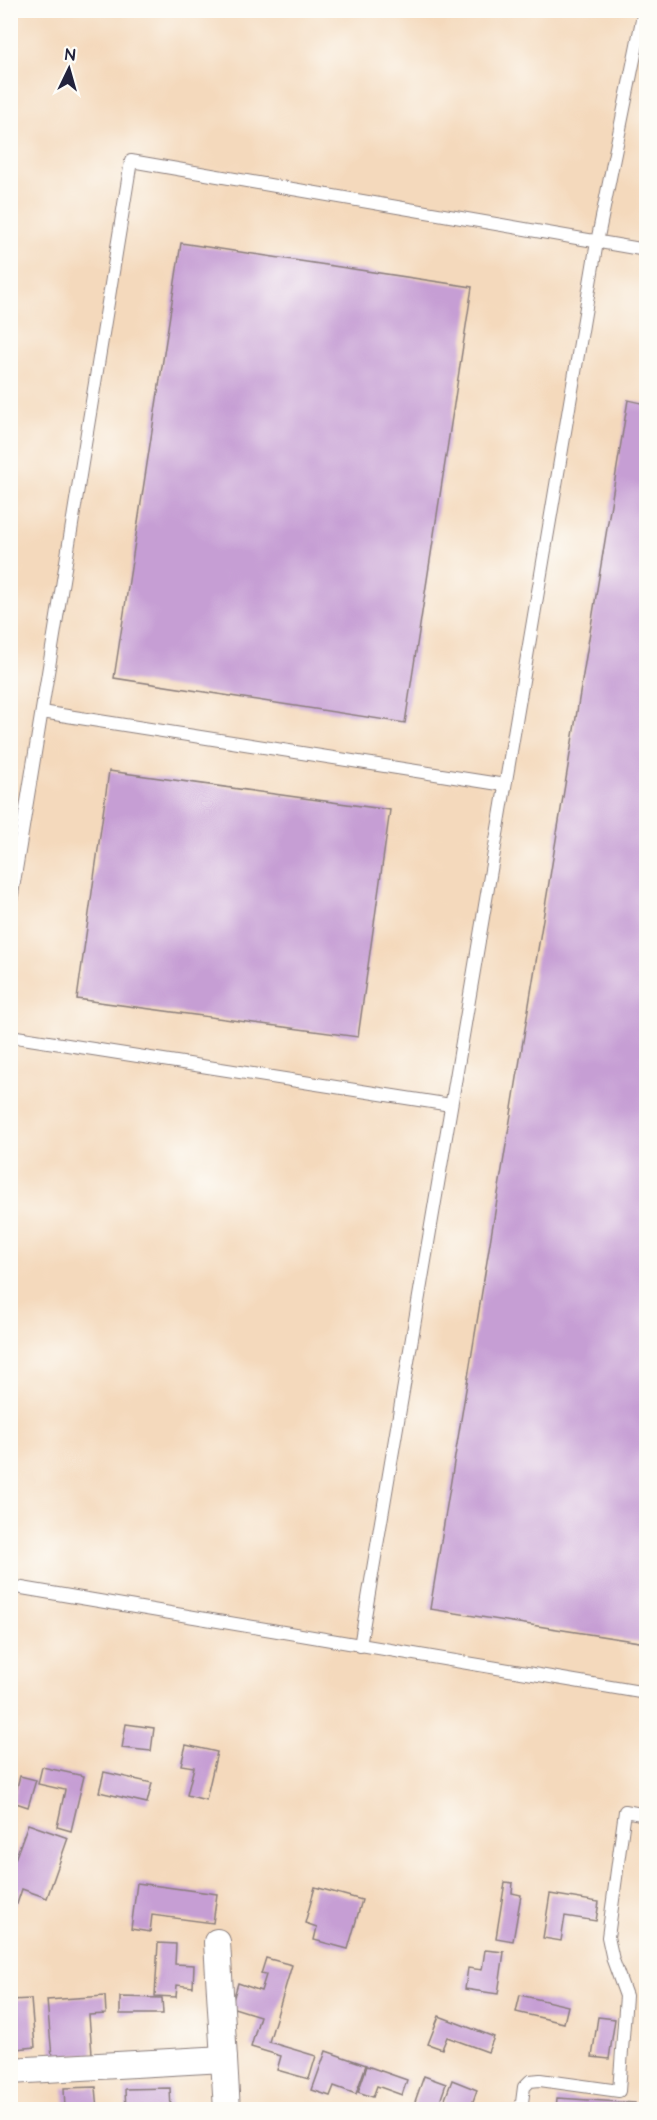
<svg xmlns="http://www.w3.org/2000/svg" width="657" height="2120" viewBox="0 0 657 2120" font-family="'Architects Daughter',sans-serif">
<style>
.building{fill:#c69ed4}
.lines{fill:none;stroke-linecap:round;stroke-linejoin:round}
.service-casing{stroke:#8b7e7c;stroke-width:14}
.minor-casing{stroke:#8b7e7c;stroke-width:28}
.service{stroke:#fff;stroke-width:12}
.minor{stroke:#fff;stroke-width:26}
</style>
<rect width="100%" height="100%" fill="#fdfcf7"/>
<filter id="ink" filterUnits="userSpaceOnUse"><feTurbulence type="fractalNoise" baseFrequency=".0167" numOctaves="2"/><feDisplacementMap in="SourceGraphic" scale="12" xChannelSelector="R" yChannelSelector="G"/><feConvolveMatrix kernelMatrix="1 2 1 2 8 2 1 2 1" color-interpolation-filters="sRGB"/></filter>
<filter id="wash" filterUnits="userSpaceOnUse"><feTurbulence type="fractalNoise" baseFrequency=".008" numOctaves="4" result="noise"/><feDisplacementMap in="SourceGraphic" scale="24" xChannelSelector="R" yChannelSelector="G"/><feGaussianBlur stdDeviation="1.35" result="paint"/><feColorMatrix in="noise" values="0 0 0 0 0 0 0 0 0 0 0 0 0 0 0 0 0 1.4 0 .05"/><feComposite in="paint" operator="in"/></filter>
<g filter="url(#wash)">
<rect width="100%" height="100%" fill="#f4d9bc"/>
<g id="blocks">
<g class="building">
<polygon points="181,243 472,287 405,723 114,678"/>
<polygon points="628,400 646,404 646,1643 430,1609"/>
<polygon points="109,771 390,810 358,1037 77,999"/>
<polygon points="126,1724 154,1728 151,1751 122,1748"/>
<polygon points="186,1745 217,1752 206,1800 187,1795 194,1767 181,1765"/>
<polygon points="42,1767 84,1776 71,1831 57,1827 65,1790 38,1784"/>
<polygon points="104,1772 152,1783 147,1803 99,1792"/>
<polygon points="20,1776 36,1780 28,1807 13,1802"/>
<polygon points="28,1824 68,1838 47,1898 22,1889 17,1904 10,1902 10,1873"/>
<polygon points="505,1882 513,1883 512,1893 521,1895 513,1941 496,1938"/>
<polygon points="137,1883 217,1894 213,1923 152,1915 150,1932 131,1929"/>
<polygon points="315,1887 362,1900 348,1949 314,1940 317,1927 305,1923"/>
<polygon points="550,1894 599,1902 596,1921 565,1916 561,1941 543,1938"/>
<polygon points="158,1943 176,1944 175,1964 194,1965 193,1987 177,1985 176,1997 155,1996"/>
<polygon points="485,1950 504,1952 498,1994 465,1989 468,1968 482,1970"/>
<polygon points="266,1958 292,1965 269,2042 316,2056 309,2079 277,2070 281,2056 251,2047 260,2016 231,2007 238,1983 261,1991 266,1975 261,1974"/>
<polygon points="520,1995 568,2006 564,2023 516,2012"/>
<polygon points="105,1996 106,2014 89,2015 92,2054 52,2057 47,2000"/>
<polygon points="120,1997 162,1998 163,2014 120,2014"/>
<polygon points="31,1999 35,2047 17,2049 14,2016 10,2017 10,2000"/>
<polygon points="439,2016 494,2037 488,2052 447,2037 442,2049 428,2044"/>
<polygon points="598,2017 615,2019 609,2059 592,2057"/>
<polygon points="326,2051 366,2065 356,2094 334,2086 330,2096 312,2090"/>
<polygon points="367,2066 407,2080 402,2095 377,2086 373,2097 358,2092"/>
<polygon points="424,2076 446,2084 437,2110 412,2110"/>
<polygon points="452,2080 477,2090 470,2110 441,2110"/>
<polygon points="96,2087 98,2110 65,2110 64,2088"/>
<polygon points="170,2088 171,2110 126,2110 125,2089"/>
<polygon points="557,2098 635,2103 634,2110 556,2110"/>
<polygon points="474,2104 515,2108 515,2110 474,2110"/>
</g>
</g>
</g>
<g filter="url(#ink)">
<use href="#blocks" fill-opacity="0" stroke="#8b7e7c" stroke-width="1.5"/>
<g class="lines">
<defs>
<g id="service">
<polyline points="42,712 505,785"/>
<polyline points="10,907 131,161 646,250"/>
<polyline points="10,1036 451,1105"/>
<polyline points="10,1586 646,1693"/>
<polyline points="360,1646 597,242 644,10"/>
<polyline points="521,2110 524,2087 530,2081 540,2080 619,2091 626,1996 613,1960 608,1937 625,1811 646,1815"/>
</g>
<g id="minor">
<polyline points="217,1942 227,2110"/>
<polyline points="10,2071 224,2059"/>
</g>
</defs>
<use href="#service" class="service-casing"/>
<use href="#minor" class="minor-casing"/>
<use href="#service" class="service"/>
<use href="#minor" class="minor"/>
</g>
</g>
<rect width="657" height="2120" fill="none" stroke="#fdfcf7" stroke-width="36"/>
<g transform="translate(69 69) rotate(5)" stroke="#fdfcf7" stroke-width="4.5" paint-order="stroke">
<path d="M0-4.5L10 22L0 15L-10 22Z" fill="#22223b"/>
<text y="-9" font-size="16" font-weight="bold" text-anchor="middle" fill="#22223b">N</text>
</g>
</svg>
